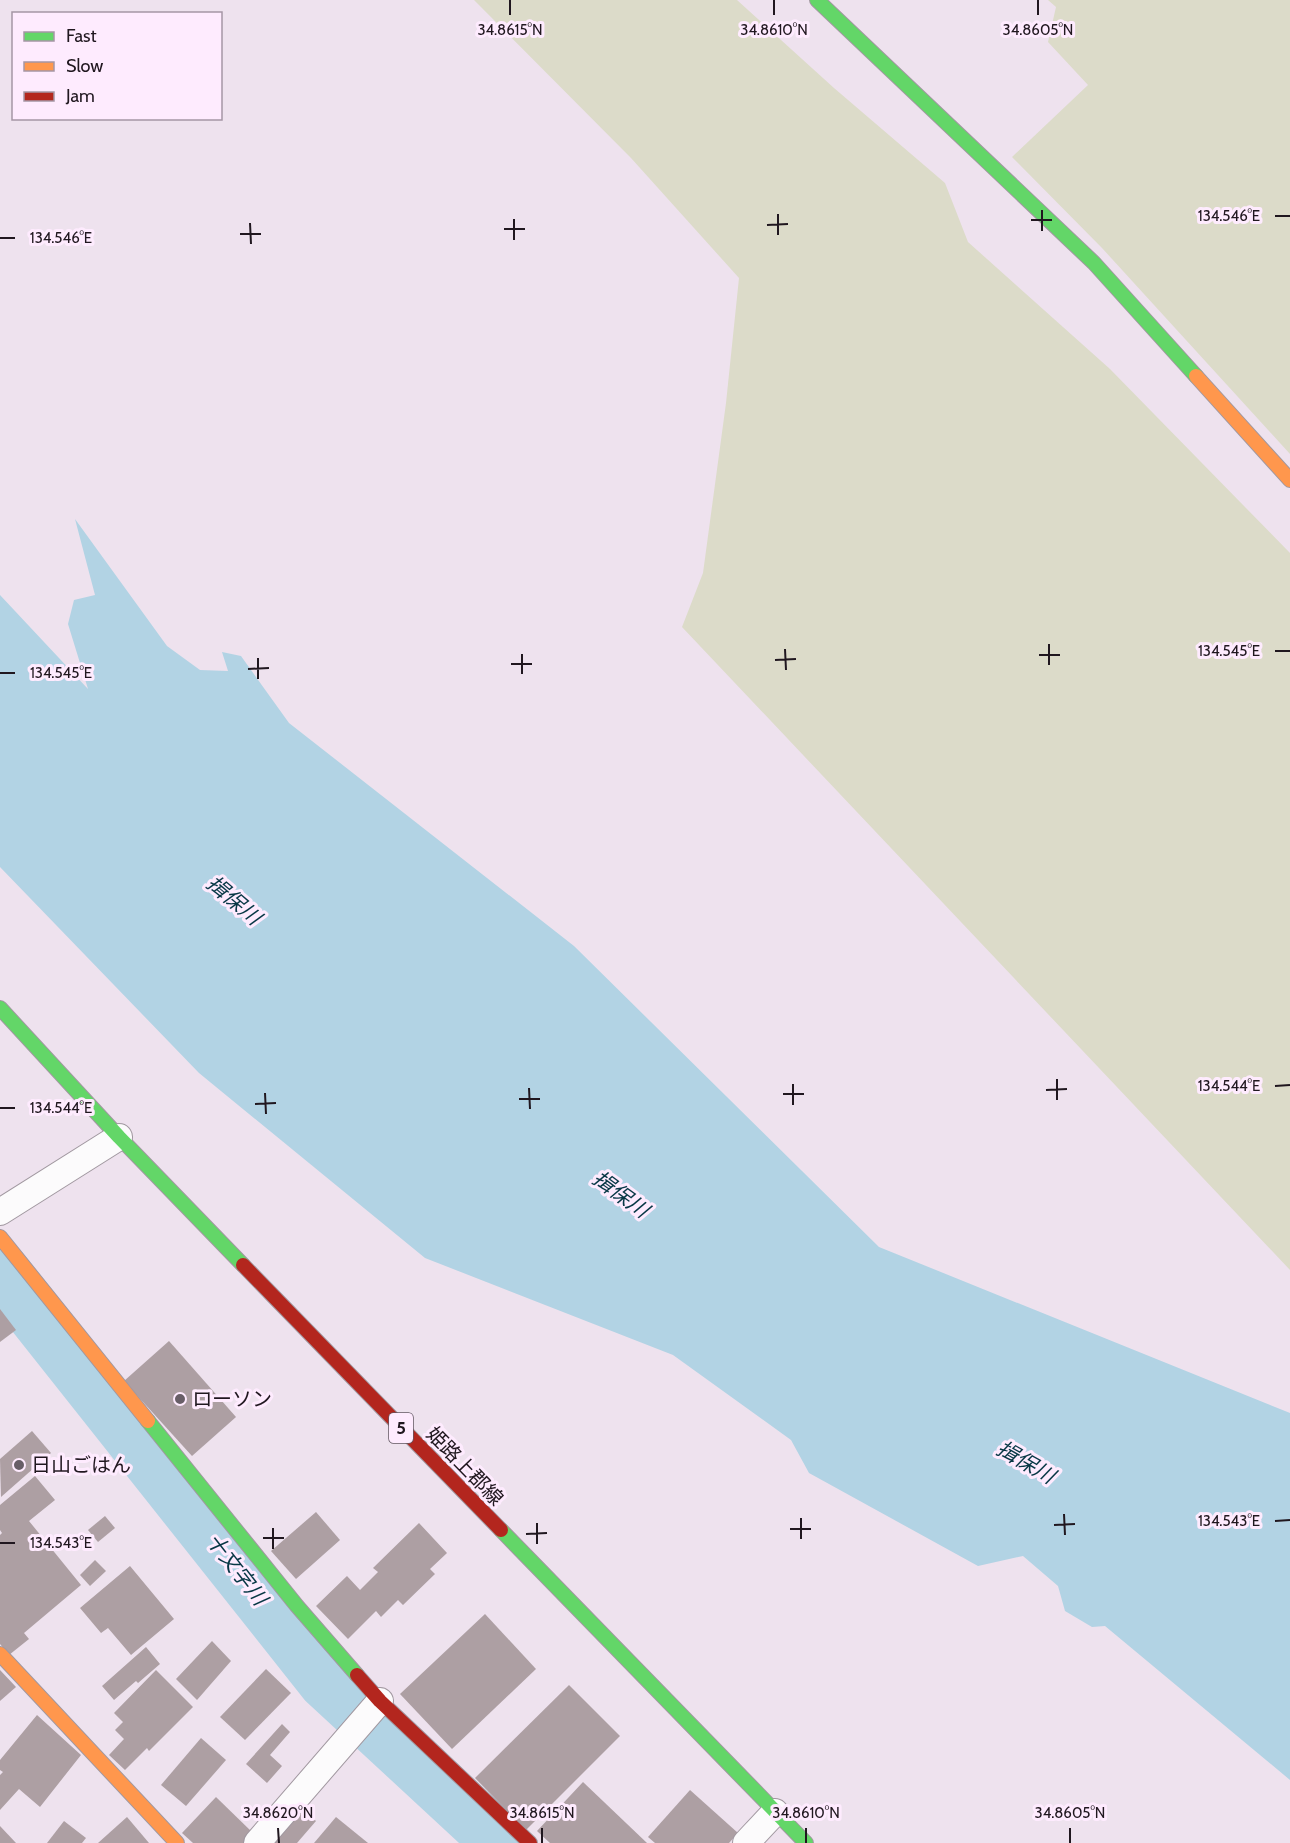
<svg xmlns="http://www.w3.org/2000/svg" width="1290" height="1843" viewBox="0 0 1290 1843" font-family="Cabin,'Noto Sans JP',sans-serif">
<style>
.green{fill:#dcdbc9}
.water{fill:#b2d3e4}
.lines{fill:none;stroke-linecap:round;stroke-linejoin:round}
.river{stroke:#b2d3e4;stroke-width:57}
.building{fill:#ad9fa3}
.street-casing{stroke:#a198a0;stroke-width:28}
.fast-casing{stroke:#a198a0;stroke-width:16}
.slow-casing{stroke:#a198a0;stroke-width:16}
.jam-casing{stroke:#a198a0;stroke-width:16}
.street{stroke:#fcfbfc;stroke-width:26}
.fast{stroke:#63d668;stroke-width:14}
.slow{stroke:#ff974d;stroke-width:14}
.jam{stroke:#b3261e;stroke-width:14}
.ticks{fill:none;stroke:#20171f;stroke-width:2}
.poi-dot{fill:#685e67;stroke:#feebfe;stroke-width:2}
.labels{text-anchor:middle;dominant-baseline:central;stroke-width:6;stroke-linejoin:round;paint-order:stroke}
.shield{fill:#feebfe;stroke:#635762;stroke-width:1.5}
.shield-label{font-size:18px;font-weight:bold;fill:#20171f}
.poi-label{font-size:20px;fill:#20171f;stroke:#feebfe;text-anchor:start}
.street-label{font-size:20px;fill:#20171f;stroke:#feebfe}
.water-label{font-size:21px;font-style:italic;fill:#073745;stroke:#feebfe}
.ticks-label{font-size:15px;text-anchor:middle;fill:#20171f;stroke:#feebfe;stroke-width:6;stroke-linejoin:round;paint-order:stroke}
</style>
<rect width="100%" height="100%" fill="#eee2ee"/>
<g class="green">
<polygon points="474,0 737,0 834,88 945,183 968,242 1110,369 1290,553 1290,1270 682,627 703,573 726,403 739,278 631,158"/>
<polygon points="1048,0 1290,0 1290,454 1102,248 1012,157 1088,85 1048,42 1056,7"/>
</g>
<polygon class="water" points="75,519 167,646 200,670 228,671 222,652 241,656 289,723 574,946 879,1247 1290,1413 1290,1780 1105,1626 1092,1627 1065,1611 1058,1586 1023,1556 978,1566 809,1473 791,1440 673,1355 425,1258 199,1073 0,867 0,595 88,689 68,624 74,600 95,595"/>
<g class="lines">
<polyline class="river" points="0,1270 326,1681 501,1843"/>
</g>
<g class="building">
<polygon points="0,1309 16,1330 0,1342"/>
<polygon points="169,1341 236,1417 192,1456 124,1381"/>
<polygon points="32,1431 51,1453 1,1497 0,1459"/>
<polygon points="35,1476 55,1500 29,1521 81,1585 24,1633 29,1639 9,1655 0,1644 0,1535 2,1533 0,1530 0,1505"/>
<polygon points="316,1512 340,1540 296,1579 271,1551"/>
<polygon points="105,1516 115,1528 98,1542 88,1530"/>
<polygon points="419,1523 447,1553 430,1569 435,1574 403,1605 398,1600 381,1617 376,1611 348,1639 316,1606 347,1576 360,1590 378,1572 373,1568"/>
<polygon points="95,1560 106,1571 90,1586 80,1575"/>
<polygon points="130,1566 174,1619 131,1655 108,1628 101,1633 80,1608"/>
<polygon points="485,1614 536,1669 452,1749 400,1694"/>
<polygon points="212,1641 231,1661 197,1700 176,1679"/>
<polygon points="146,1647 160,1664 138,1683 136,1681 114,1700 102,1686"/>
<polygon points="266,1669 291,1693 245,1740 220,1717"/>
<polygon points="0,1670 16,1687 0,1701"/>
<polygon points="156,1670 193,1707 149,1751 147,1748 125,1770 109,1755 124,1739 115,1730 123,1722 114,1713"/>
<polygon points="569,1685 620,1736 526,1830 475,1778"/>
<polygon points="37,1715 81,1755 40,1807 19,1789 0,1810 0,1775 3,1772 0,1770 0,1760"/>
<polygon points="282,1724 290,1732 270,1755 282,1766 267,1783 246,1764"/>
<polygon points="201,1738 226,1760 186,1806 161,1785"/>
<polygon points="583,1782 647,1843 550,1843 537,1831"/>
<polygon points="690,1790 738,1833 729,1843 655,1843 648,1837"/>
<polygon points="216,1797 253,1833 244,1843 193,1843 182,1833"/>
<polygon points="300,1808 316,1821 297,1843 271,1843"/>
<polygon points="127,1817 149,1843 98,1843"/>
<polygon points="336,1817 368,1843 314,1843"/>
<polygon points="64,1821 86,1838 82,1843 47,1843"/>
<polygon points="0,1826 16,1843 0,1843"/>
</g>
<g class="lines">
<defs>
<g id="street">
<polyline points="0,1212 119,1137"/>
<polyline points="257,1843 380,1701"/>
<polyline points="746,1843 775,1812"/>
</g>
<g id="fast">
<polyline points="817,0 1094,263 1196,376"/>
<polyline points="0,1008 119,1137 243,1265"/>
<polyline points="148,1421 297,1606 357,1675"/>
<polyline points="501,1530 806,1843"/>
</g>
<g id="slow">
<polyline points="1196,376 1290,480"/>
<polyline points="0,1237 148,1421"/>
<polyline points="0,1654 177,1843"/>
</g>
<g id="jam">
<polyline points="243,1265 501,1530"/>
<polyline points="357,1675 380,1701 530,1843"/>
</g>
</defs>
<use href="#street" class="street-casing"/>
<use href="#fast" class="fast-casing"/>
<use href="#slow" class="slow-casing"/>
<use href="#jam" class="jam-casing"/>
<use href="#street" class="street"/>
<use href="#fast" class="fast"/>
<use href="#slow" class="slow"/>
<use href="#jam" class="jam"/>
</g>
<path class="ticks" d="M510 0V15M774 0V15M1038 0V15M1042 210V231M778 214V235M1275 216H1290M514 219V240M1031 220H1052M250 223 251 244M767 225 788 224M504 229H525M240 234H261M0 238H15M1049 644V665M785 649 786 670M1275 651H1290M522 654V674M1039 655H1060M258 658V679M775 660 796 659M511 664H532M248 669 269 668M0 673H15M1057 1079V1100M793 1084V1105M1275 1086 1290 1085M529 1088 530 1109M1046 1090 1067 1089M265 1093 266 1114M783 1094H804M519 1099H540M255 1104 276 1103M0 1108H15M1064 1514 1065 1535M801 1518V1539M1275 1521 1290 1520M537 1523V1544M1054 1525 1075 1524M273 1528V1549M790 1529H811M526 1534 547 1533M263 1538H284M0 1543H15M278 1828 279 1843M542 1828V1843M806 1828V1843M1070 1828V1843"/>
<g class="poi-dot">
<circle cx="180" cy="1399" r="6"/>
<circle cx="19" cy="1465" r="6"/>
</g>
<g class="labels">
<rect class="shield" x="389" y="1413" width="24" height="30" rx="4.5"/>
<g class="shield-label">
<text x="401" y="1428">5</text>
</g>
<g class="poi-label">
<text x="192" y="1399">ローソン</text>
<text x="31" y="1465">日山ごはん</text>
</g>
<g class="street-label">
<text transform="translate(465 1466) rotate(46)">姫路上郡線</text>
</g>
<g class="water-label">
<text transform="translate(234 900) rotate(40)">揖保川</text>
<text transform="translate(621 1194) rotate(36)">揖保川</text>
<text transform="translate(1026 1462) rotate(30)">揖保川</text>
<text transform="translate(237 1569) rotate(52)">十文字川</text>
</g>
</g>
<g class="ticks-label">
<text x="510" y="35">34.8615°N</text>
<text x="774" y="35">34.8610°N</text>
<text x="1038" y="35">34.8605°N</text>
<text x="1229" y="221">134.546°E</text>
<text x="61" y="243">134.546°E</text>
<text x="1229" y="656">134.545°E</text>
<text x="61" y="678">134.545°E</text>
<text x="1229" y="1091">134.544°E</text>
<text x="61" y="1113">134.544°E</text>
<text x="1229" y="1526">134.543°E</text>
<text x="61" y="1548">134.543°E</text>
<text x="278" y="1818">34.8620°N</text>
<text x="542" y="1818">34.8615°N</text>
<text x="806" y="1818">34.8610°N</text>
<text x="1070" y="1818">34.8605°N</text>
</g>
<rect x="12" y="12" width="210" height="108" fill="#feebfe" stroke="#a596a5" stroke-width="1.5"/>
<rect x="24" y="32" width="30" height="9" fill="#63d668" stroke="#a596a5" stroke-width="1.5"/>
<text x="66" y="42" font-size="18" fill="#20171f">Fast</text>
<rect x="24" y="62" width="30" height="9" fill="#ff974d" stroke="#a596a5" stroke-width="1.5"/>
<text x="66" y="72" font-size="18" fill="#20171f">Slow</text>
<rect x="24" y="92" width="30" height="9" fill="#b3261e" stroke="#a596a5" stroke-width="1.5"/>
<text x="66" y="102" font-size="18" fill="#20171f">Jam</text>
</svg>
